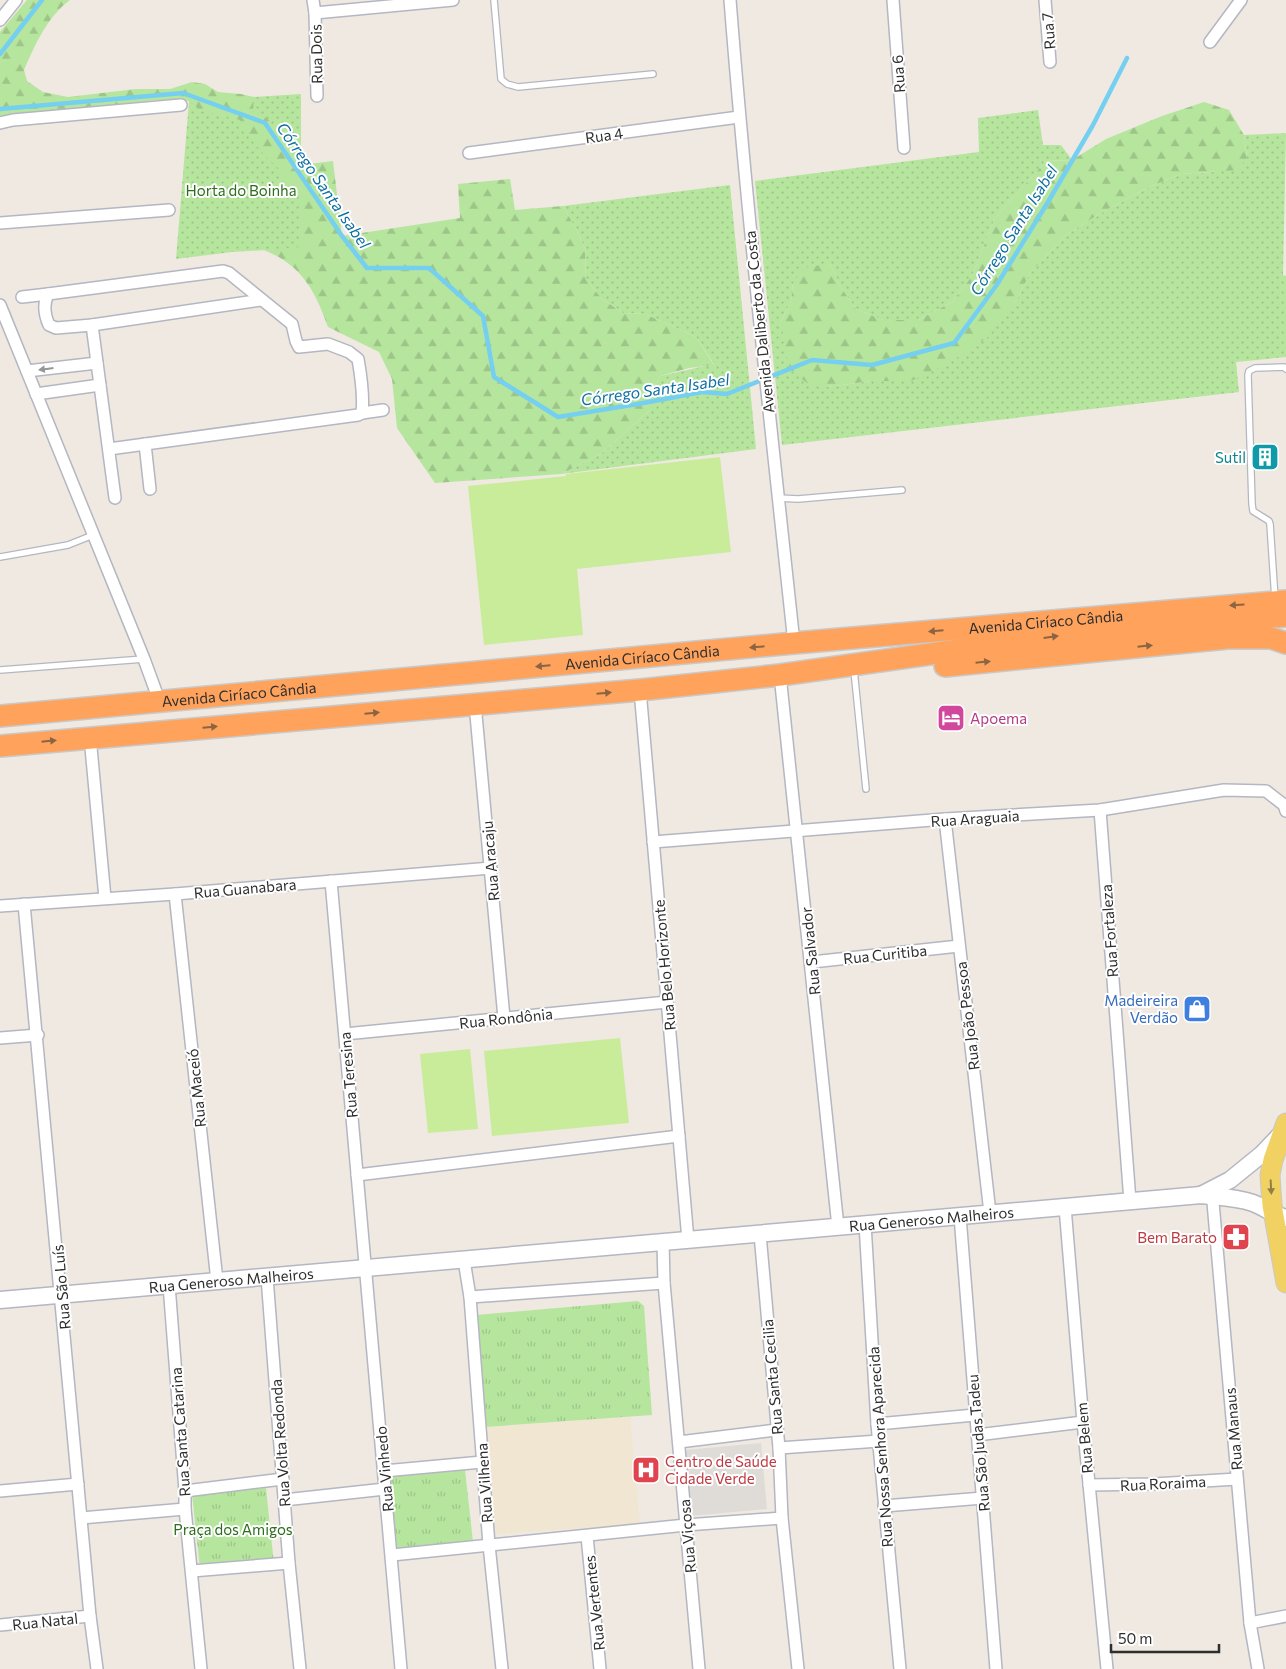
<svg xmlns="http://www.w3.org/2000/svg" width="1286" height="1669" viewBox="0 0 1286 1669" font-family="Commissioner,sans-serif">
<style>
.education{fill:#f0e6d1}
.grass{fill:url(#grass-dots)}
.forest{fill:url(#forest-firs)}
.park{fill:url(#park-tufts)}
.pitch{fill:#c9ec9a}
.plaza{fill:#dfdcd8}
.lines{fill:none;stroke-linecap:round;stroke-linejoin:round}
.stream{stroke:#75cff0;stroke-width:4.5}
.lane-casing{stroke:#b4b7c1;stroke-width:8}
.street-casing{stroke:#b4b7c1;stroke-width:14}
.secondary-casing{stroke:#b4b7c1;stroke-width:19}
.primary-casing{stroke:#c9c9c9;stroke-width:21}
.highway-casing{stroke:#c9c9c9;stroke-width:24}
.lane{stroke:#fff;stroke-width:5.5}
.street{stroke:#fff;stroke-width:11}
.secondary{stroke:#fff;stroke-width:16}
.primary{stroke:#f2d163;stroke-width:19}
.highway{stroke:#ffa35c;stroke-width:21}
.oneway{fill:#969696}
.oneway2{fill:#8c6343}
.oneway3{fill:#908048}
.labels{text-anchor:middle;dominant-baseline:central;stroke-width:4;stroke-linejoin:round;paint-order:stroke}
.street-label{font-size:15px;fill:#2e2e2e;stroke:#fff}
.park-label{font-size:15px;fill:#2c6e1b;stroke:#fff}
.culture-label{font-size:15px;fill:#0d838f;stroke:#fff;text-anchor:end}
.hotel-label{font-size:15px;fill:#b23c85;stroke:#fff;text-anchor:start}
.shop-label{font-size:15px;fill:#366cbe;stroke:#fff;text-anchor:end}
.health-label{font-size:15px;fill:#be3a42;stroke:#fff;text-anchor:end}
.water-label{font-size:16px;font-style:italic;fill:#0d6fa3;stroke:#fff}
</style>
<defs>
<pattern id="grass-dots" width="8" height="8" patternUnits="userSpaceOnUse" patternTransform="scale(1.25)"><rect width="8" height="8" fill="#b6e59e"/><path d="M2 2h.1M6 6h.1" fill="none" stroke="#9dc588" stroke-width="1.8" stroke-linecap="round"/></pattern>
<pattern id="forest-firs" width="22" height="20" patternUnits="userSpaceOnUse" patternTransform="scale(1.25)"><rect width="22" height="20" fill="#b6e59e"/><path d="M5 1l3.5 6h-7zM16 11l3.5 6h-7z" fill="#9dc588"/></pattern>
<pattern id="park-tufts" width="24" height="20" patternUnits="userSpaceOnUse" patternTransform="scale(1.25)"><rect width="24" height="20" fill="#b6e59e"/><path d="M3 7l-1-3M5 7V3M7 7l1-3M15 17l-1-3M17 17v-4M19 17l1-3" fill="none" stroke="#9dc588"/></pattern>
</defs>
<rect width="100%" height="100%" fill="#efe9e1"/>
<polygon class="education" points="630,1417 640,1524 496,1534 485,1427"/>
<g class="grass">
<polygon points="301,94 301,248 232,252 176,259 189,101"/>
<polygon points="1038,110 1043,145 1061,145 1072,160 1046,161 995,218 972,276 952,302 918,320 883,320 856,309 840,286 830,263 793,283 791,301 781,322 827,387 871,381 1015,303 1030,273 1066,235 1099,214 1149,187 1181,174 1213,172 1247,158 1244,135 1286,133 1283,275 1286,276 1286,357 1236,362 1239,392 782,445 755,181 979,152 978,118"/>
<polygon points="730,185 756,449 561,474 601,454 650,410 650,394 660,376 714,364 696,337 645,314 623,313 602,299 586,279 585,249 577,231 563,206"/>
</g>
<g class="forest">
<path d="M27 0H70C47 17 35 45 24 70L27 81 43 92 68 97 136 89H170L192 82 205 84 218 92 241 94 254 97 253 112 267 118 301 165 333 161 342 236 460 218 458 184 510 179 515 210 563 206 577 231 585 249 586 279 602 299 623 313 645 314 696 337 714 365 689 368 660 376 650 394 651 409 601 454 561 474 435 483 397 428 392 379 379 352 328 327C315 291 302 265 264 250L301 247V193L287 182 278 168 265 156 250 138 240 120 202 111 189 101 157 100 0 116V32Z"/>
<polygon points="1204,102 1229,110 1244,135 1247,158 1237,170 1181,174 1149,187 1099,214 1066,235 1030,273 1015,303 988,337 949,363 911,381 871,381 827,387 811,386 789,369 781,322 791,301 793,283 804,268 830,263 840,286 856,309 883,320 918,320 952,302 972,276 995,218 1046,161 1072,160 1106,139 1162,116"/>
</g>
<g class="park">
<polygon points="638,1301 644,1306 652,1415 485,1427 476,1315"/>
<polygon points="465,1470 473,1542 393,1550 390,1477"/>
<polygon points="266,1488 274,1564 200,1569 192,1494"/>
</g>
<g class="pitch">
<polygon points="720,457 731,552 577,569 583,635 484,645 468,486 566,476 566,474"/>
<polygon points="620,1038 629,1123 492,1136 484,1051"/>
<polygon points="470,1049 478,1129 428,1133 420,1054"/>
</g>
<polygon class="plaza" points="761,1443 767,1509 691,1516 685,1450"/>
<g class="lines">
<g class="stream">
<polyline points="0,54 42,0"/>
<polyline points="0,109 183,93 265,123 342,236 367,268 429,268 483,316 494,377 558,417 638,404 702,392 727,394 812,360 872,365 954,343 996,286 1048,202 1093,125 1127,58"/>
</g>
<defs>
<g id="lane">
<polyline points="494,0 501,79 507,84 518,87 653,74"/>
<polyline points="778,498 798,499 902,490"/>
<polyline points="0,557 68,545 93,535"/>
<polyline points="1275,599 1270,524 1269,521 1253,511 1252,504 1248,375 1249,371 1255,368 1284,367 1286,369"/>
<polyline points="0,670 144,659"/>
<polyline points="854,670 866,789"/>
</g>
<g id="street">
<polyline points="313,0 315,13 317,96"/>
<path d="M730 0C747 215 771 429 794 643"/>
<polyline points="893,0 904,148"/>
<polyline points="1045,0 1050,62"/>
<polyline points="315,13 453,0"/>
<polyline points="0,20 16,0"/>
<polyline points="1210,42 1241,0"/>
<polyline points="0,123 13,120 181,105"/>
<polyline points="469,153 739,117"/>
<polyline points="0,223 169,210"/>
<polyline points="22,297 48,294"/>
<polyline points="0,305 144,659 159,700"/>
<polyline points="92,325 261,300"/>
<polyline points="27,371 97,363"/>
<polyline points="36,394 100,385"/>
<polyline points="362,413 383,410"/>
<polyline points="145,444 150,489"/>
<path d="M109 449 358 415 362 413C364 395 361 376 358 359L349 352 328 344 299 347 296 341 292 324 229 273 223 271 48 294C43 304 45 316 49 325L56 328 92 325 115 498"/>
<polyline points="780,675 838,1227"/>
<polyline points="640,690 688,1240"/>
<polyline points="475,704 504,1018"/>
<polyline points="90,737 105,898"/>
<polyline points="1100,810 1130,1201"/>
<polyline points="945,819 990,1213"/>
<polyline points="653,842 945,819 1100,810 1224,790 1266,791 1284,805 1286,811"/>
<polyline points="331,881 401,1669"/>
<polyline points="175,894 217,1281"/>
<polyline points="24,904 90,1616 97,1669"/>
<polyline points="0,906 175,894 491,868"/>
<polyline points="812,962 959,946"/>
<polyline points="345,1034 667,1002"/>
<polyline points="0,1038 38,1035"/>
<polyline points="357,1175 679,1136"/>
<polyline points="1212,1191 1250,1623 1258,1669"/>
<polyline points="1065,1207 1083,1422 1107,1669"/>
<polyline points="960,1216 996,1669"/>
<polyline points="865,1224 877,1424 900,1669"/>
<polyline points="760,1234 779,1448 782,1518 798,1669"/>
<polyline points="464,1260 470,1297 489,1545 502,1669"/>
<polyline points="267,1277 289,1563 300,1669"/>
<polyline points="664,1283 699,1669"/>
<polyline points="169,1285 185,1491 185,1509 201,1669"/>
<polyline points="470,1297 664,1283 663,1242"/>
<polyline points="877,1424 975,1415"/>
<polyline points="977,1435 1083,1422"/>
<polyline points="679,1442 776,1430"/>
<polyline points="779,1448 879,1441"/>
<polyline points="384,1471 482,1462"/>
<polyline points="1089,1485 1154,1484 1237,1479"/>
<polyline points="0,1491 78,1484"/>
<polyline points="185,1491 283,1479"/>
<polyline points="284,1500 385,1489"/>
<polyline points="884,1506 983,1498"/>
<polyline points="81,1518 185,1509"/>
<polyline points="587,1536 600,1669"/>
<polyline points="392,1555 686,1525 782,1518"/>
<polyline points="192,1571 289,1563"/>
<polyline points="1250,1623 1286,1616"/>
<polyline points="0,1625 90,1616"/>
</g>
<g id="secondary">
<polyline points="1201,1195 1230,1180 1262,1154 1282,1133"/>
<path id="s1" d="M0 1300 1201 1195C1218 1197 1236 1197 1253 1203 1264 1207 1274 1215 1286 1218"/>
</g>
<polyline id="primary" points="1286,1123 1273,1160 1270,1175 1272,1205 1286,1283"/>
<g id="highway">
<polyline points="945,666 1228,638 1271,638 1286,643"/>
<path id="s2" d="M0 716 794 643 1286 601"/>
<polyline points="0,746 640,690 780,675 1086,632 1286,616"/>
</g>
</defs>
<use href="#lane" class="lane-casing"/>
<use href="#street" class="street-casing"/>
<use href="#secondary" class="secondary-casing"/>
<use href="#primary" class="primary-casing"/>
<use href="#highway" class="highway-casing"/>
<use href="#lane" class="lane"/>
<use href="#street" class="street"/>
<use href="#secondary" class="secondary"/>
<use href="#primary" class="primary"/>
<use href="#highway" class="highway"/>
</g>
<defs><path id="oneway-solid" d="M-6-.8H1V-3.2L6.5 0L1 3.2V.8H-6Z" transform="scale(1.25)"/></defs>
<use class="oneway" href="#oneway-solid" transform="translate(46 369) rotate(173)"/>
<g class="oneway2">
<use href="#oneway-solid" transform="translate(1237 605) rotate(176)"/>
<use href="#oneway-solid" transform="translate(936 631) rotate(175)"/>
<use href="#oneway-solid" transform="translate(1051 637) rotate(-8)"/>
<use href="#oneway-solid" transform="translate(1145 646) rotate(-6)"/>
<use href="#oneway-solid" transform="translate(757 647) rotate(175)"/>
<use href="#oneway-solid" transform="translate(983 662) rotate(-6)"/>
<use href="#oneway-solid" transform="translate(543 666) rotate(175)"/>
<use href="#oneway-solid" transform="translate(604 693) rotate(-5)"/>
<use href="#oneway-solid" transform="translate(372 713) rotate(-5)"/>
<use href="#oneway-solid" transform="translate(210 727) rotate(-5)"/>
<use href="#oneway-solid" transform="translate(49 741) rotate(-6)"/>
</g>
<use class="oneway3" href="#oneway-solid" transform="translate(1271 1187) rotate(87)"/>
<defs>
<symbol id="building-square" viewBox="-11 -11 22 22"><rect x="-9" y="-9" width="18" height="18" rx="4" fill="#0f9aa8" stroke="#fff"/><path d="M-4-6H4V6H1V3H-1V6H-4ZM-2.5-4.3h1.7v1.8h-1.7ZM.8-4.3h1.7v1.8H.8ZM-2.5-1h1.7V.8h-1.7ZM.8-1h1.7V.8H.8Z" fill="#fff"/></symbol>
<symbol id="hotel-square" viewBox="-11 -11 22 22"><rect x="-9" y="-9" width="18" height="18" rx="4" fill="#d1479c" stroke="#fff"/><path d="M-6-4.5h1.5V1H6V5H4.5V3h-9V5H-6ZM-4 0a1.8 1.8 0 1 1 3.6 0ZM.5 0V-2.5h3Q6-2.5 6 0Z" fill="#fff"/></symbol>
<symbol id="shop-square" viewBox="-11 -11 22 22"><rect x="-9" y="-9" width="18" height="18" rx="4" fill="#3f7fe0" stroke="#fff"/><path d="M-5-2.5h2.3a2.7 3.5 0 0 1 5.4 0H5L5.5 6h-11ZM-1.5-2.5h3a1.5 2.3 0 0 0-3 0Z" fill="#fff"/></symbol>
<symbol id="pharmacy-square" viewBox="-11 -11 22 22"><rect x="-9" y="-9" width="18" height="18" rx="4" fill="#e0444e" stroke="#fff"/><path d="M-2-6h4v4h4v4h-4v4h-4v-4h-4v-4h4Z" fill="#fff"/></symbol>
<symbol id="hospital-square" viewBox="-11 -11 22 22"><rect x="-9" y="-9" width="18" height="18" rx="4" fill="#e0444e" stroke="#fff"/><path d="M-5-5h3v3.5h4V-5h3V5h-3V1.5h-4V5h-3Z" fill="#fff"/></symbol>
</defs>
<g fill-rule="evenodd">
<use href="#building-square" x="1249" y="441" width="32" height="32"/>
<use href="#hotel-square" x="935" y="702" width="32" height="32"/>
<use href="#shop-square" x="1181" y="993" width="32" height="32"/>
<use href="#pharmacy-square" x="1220" y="1221" width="32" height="32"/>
<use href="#hospital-square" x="630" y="1454" width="32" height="32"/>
</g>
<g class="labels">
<g class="street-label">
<text transform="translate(1048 31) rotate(-95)">Rua 7</text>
<text transform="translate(316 54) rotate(-91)">Rua Dois</text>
<text transform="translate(898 74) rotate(-94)">Rua 6</text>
<text transform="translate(604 135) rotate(-8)">Rua 4</text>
<text transform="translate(759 322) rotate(-96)">Avenida Daliberto da Costa</text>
<text stroke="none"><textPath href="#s2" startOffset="1050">Avenida Ciríaco Cândia</textPath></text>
<text stroke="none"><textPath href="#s2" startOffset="645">Avenida Ciríaco Cândia</textPath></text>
<text stroke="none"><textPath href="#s2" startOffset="240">Avenida Ciríaco Cândia</textPath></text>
<text transform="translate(975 818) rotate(-4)">Rua Araguaia</text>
<text transform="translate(490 861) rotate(-95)">Rua Aracaju</text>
<text transform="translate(245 888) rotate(-5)">Rua Guanabara</text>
<text transform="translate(1109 931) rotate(-94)">Rua Fortaleza</text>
<text transform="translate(810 951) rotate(-96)">Rua Salvador</text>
<text transform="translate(885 954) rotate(-6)">Rua Curitiba</text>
<text transform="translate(664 965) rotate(-95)">Rua Belo Horizonte</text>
<text transform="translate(967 1016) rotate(-97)">Rua João Pessoa</text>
<text transform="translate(506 1018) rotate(-6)">Rua Rondônia</text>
<text transform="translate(348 1075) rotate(-95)">Rua Teresina</text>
<text transform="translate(196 1088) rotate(-96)">Rua Maceió</text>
<text stroke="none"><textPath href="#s1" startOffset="935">Rua Generoso Malheiros</textPath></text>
<text stroke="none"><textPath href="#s1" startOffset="232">Rua Generoso Malheiros</textPath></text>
<text transform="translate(61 1287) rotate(-95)">Rua São Luís</text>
<text transform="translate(772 1377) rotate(-95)">Rua Santa Cecilia</text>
<text transform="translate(1233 1429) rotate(-95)">Rua Manaus</text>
<text transform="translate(180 1432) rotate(-94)">Rua Santa Catarina</text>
<text transform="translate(1084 1438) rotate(-95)">Rua Belem</text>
<text transform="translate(280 1443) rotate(-94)">Rua Volta Redonda</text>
<text transform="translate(978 1443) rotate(-95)">Rua São Judas Tadeu</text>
<text transform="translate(880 1447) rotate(-94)">Rua Nossa Senhora Aparecida</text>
<text transform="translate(384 1469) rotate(-95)">Rua Vinhedo</text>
<text transform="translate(484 1483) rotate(-94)">Rua Vilhena</text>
<text transform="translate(1163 1483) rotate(-3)">Rua Roraima</text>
<text transform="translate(687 1536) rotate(-95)">Rua Viçosa</text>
<text transform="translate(594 1603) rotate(-96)">Rua Vertentes</text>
<text transform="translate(45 1621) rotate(-6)">Rua Natal</text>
</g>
<g class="park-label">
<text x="241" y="190">Horta do Boinha</text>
<text x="233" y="1529">Praça dos Amigos</text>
</g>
<g class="culture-label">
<text x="1246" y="457">Sutil</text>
</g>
<g class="hotel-label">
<text x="970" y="718">Apoema</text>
</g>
<g class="shop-label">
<text x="1178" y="1000">Madeireira<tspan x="1178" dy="17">Verdão</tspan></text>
</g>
<g class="health-label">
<text x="1217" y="1237">Bem Barato</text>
<text x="665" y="1461" text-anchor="start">Centro de Saúde<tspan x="665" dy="17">Cidade Verde</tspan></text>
</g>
<g class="water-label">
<text transform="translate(324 185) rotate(55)">Córrego Santa Isabel</text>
<text transform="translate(1013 230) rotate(-58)">Córrego Santa Isabel</text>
<text transform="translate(655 389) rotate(-8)">Córrego Santa Isabel</text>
</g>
</g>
<path d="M1111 1644v8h108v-8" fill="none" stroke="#2e2e2e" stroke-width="2.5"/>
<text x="1118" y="1644" font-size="15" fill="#2e2e2e" stroke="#ffffff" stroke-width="4" paint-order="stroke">50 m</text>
</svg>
